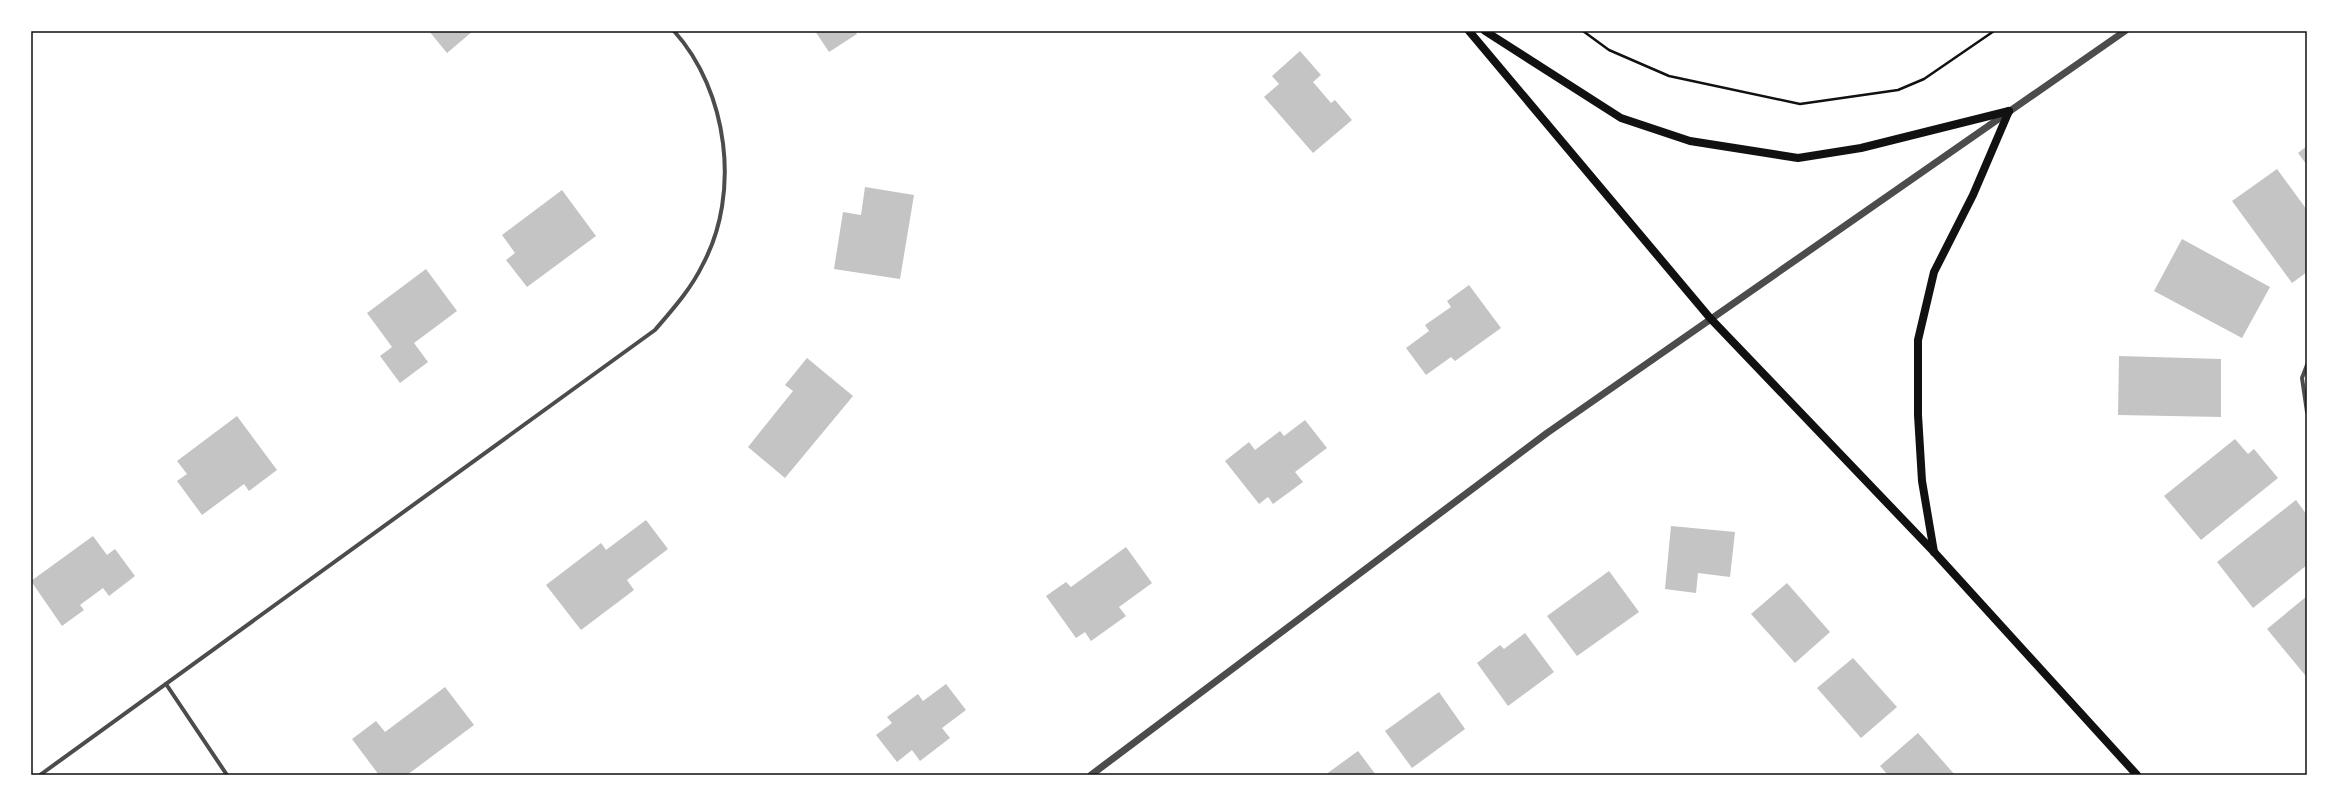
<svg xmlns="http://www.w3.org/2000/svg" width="2338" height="806" viewBox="0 0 2338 806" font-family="'Nunito Sans',sans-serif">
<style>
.building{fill:#c4c4c4}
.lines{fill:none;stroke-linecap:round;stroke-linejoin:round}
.path{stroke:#111;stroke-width:2.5}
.minor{stroke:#4c4c4c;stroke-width:4}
.tertiary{stroke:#4c4c4c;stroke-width:7}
.secondary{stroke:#111;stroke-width:8}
.neatline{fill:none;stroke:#111;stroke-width:1.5}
</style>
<rect width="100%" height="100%" fill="#fff"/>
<g class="building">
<polygon points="429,31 473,31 447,53"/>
<polygon points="815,31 855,31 857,34 829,52"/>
<polygon points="1300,51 1321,75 1313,82 1331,103 1335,100 1352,120 1313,153 1264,97 1279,84 1272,76"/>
<polygon points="2307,146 2307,165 2298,153"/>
<polygon points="2277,169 2307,210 2307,272 2292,283 2232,201"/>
<polygon points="865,187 914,195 900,279 834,269 843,212 861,215"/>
<polygon points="562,190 596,236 527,287 506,260 515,253 502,235"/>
<polygon points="2182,239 2270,287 2242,338 2154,291"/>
<polygon points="426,269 457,311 414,343 428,362 400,383 380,356 392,347 367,313"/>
<polygon points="1469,285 1501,328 1455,361 1451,357 1426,375 1406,348 1429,331 1425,325 1451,307 1447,301"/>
<polygon points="2119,356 2221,359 2221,417 2118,415"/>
<polygon points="807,358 853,396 785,478 748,447 793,391 785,385"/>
<polygon points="237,416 277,470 249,491 244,484 202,515 177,481 187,474 177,461"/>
<polygon points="1305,420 1327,448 1295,472 1303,482 1273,504 1268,497 1259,504 1225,461 1249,442 1255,450 1280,431 1284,436"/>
<polygon points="2235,439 2248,454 2254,449 2278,478 2201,540 2164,496"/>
<polygon points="2296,500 2307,515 2307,565 2253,608 2217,562"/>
<polygon points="646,520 668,549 627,580 634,590 581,630 546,585 601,543 606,550"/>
<polygon points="1671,526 1735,532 1730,577 1698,573 1696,593 1665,589"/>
<polygon points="93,536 107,555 115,549 135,576 109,596 103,588 80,605 84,610 62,626 31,581"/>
<polygon points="1126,547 1152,583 1119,607 1126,616 1091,641 1085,632 1076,638 1046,596 1066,582 1071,587"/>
<polygon points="1609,571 1639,612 1577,656 1547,616"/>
<polygon points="1787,583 1830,632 1795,663 1751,614"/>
<polygon points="2307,596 2307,673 2305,675 2267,629"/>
<polygon points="1525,633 1554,672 1508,706 1477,663 1500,645 1504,649"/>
<polygon points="1853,658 1897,707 1861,738 1817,688"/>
<polygon points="946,684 966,710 942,728 950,738 920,761 912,750 897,762 876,735 892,723 887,717 918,694 923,701"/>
<polygon points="445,687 474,725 407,775 379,775 352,739 376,721 385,732"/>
<polygon points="1439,692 1465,729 1412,768 1385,731"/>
<polygon points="1918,733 1955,775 1888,775 1880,766"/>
<polygon points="1358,751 1376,775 1325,775"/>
</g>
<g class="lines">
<polyline class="path" points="1583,31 1609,50 1669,76 1800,104 1898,90 1924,79 1994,31"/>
<g class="minor">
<polyline points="2307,365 2302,378 2307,412"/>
<polyline points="166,684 227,775"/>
<path d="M40 775 655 330C673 309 691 289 703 264 741 193 728 91 674 31"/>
</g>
<polyline class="tertiary" points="1091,775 1547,433 2125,31"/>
<g class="secondary">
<polyline points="1469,31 1710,318 1934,552 2137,775"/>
<polyline points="1485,31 1621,118 1690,141 1798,158 1861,148 2009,111"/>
<polyline points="1934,552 1922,481 1918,415 1918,340 1934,272 1973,195 2009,111"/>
</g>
</g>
<rect width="2338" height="806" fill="none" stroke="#ffffff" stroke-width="64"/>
<rect x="32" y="32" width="2274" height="742" class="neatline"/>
</svg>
